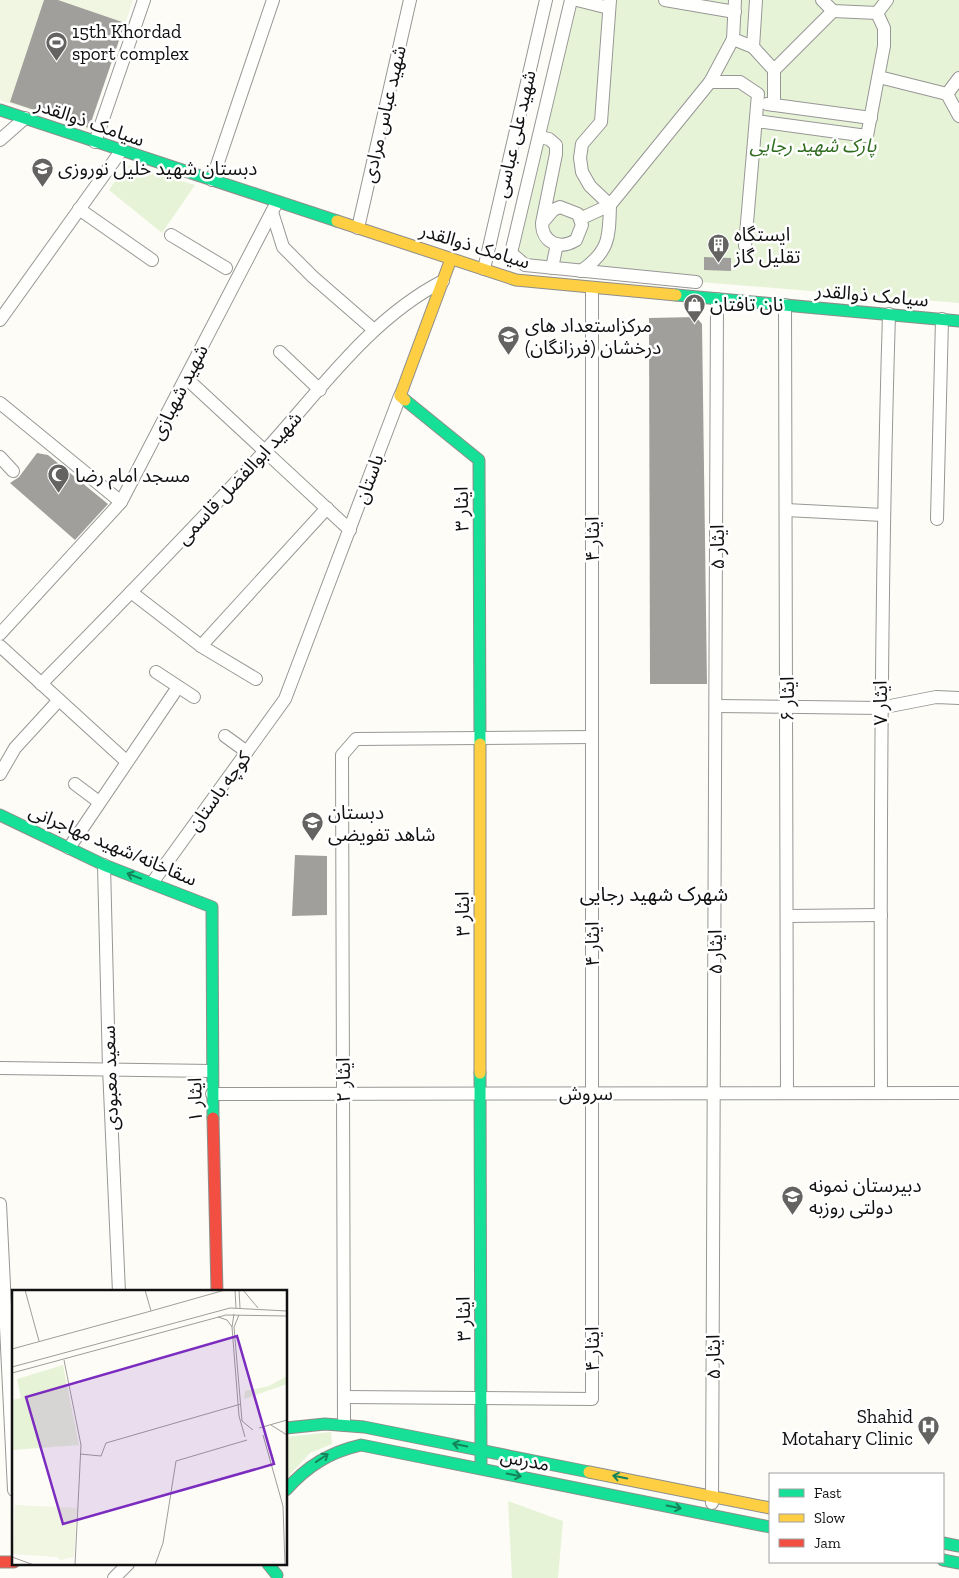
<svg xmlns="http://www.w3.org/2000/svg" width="959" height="1578" viewBox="0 0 959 1578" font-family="'Zilla Slab','Noto Sans Arabic',serif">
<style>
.green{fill:#e7f3d7}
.pitch{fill:#f0f6e1}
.building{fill:#a19f9c}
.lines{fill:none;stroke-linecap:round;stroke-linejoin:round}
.street-casing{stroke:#979795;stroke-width:14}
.fast-casing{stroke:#8e8d8b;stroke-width:13}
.slow-casing{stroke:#8e8d8b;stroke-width:13}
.jam-casing{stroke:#8e8d8b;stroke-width:13}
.street{stroke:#fffffe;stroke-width:12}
.fast{stroke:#16e098;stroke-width:11}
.slow{stroke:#ffcf43;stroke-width:11}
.jam{stroke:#f24e42;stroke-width:11}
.oneway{stroke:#14835b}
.labels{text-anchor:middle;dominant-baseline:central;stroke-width:5;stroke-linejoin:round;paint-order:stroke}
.poi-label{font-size:19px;fill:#111;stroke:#fff;text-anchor:start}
.street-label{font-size:19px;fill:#111;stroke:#fff}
.park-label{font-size:19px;font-style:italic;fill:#2f6b1f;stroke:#fff}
.neighbourhood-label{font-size:20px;fill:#111;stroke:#fff}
.inset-road{fill:none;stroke:#9f9e9b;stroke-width:1}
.view{fill:#7b2cbf;fill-opacity:0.15;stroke:#7b2cbf;stroke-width:2.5}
.inset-edge{fill:none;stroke:#111;stroke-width:2.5}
</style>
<rect width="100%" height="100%" fill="#fdfcf7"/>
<g class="green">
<polygon points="565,0 959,0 959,303 516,267 506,255"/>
<polygon points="126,165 195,185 162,233 109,190"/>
<polygon points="331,1432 332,1444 310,1453 286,1479 286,1437"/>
<polygon points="508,1501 563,1521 558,1578 512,1578"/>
</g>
<polygon class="pitch" points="0,0 133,0 89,130 0,100"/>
<g class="building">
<polygon points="44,0 58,0 125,23 89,128 10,102"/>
<polygon points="704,257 731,258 731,271 704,270"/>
<polygon points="696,317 702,324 707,684 650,684 649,318"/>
<polygon points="37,453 48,455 108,504 75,540 10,483 19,477"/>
<polygon points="295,855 327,856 327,915 292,916"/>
</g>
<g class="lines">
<defs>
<g id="street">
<polyline points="571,0 511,253 525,265 696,282"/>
<polyline points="577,0 609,8"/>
<polyline points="665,0 735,12"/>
<polyline points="822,0 833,11 877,13 887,0"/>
<polyline points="733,39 735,0"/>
<polyline points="753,47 756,0"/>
<polyline points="774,70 833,11"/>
<polyline points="879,77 947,94 959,116"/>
<polyline points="710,82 740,82 758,94 745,246"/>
<polyline points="947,94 959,78"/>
<polyline points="767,104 871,118"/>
<polyline points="756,121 867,136 884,46 884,28 877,13"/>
<path d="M539 137 549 139 556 145V154L542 223C542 243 560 250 576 240L582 225 578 214 560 207 553 210 542 223"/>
<polyline points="0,140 25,118"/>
<polyline points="95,142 144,0"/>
<polyline points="212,180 273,0"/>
<polyline points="79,209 152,260"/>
<polyline points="272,212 283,247 313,277 374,330"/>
<polyline points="582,218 610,205 710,82 733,39 753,47 774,70 774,105"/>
<polyline points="358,228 410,0"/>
<polyline points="171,235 226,268"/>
<polyline points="552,268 557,244"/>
<polyline points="484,269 546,0"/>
<path d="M581 271C610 251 609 237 610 205L590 186 582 172 580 158 582 144 601 122 610 0"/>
<polyline points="785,305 787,1093"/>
<polyline points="0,320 121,151"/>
<polyline points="280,352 320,390"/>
<polyline points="186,378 350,530"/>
<polyline points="0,403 121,502"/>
<polyline points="0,457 13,471"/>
<polyline points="786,510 883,515"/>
<polyline points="937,519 942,319"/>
<polyline points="131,592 201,646 256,679"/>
<polyline points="0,634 121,502 277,202"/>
<polyline points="0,646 126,761"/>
<polyline points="201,646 327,508"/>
<polyline points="156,672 194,697"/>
<path d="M41 684C116 608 191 531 264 452 319 392 369 319 443 281"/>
<polyline points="716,706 880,708 936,697 959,698"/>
<polyline points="225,736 247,752"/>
<polyline points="0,774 15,748 59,700"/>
<polyline points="75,784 99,802"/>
<polyline points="69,848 178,687"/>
<polyline points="104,865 109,1068 119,1292"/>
<polyline points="152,883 285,699 400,396"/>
<polyline points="787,916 881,915"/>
<polyline points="0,1068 212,1071"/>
<path d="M881 1093C880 833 881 574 889 314"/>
<polyline points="212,1094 959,1093"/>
<polyline points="0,1204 14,1490"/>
<polyline points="344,1397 592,1399 592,288"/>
<polyline points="344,1425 342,755 356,739 592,737"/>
<polyline points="712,1503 717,299"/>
<polyline points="114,1578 128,1564"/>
</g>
<g id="fast">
<polyline points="0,110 337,221"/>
<polyline points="676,295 959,321"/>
<polyline points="405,400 479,460 480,744"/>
<polyline points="0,815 104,865 212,907 213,1118"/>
<polyline points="480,1073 481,1468"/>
<polyline points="286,1428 325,1424 364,1427 589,1472"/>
<path d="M286 1490C307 1466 330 1452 361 1445L770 1527"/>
<polyline points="943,1543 959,1546"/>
<polyline points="943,1560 959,1563"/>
<polyline points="268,1564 277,1575"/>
</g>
<g id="slow">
<polyline points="337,221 516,280 676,295"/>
<polyline points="405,400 400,396 451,259"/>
<polyline points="480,744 480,1073"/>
<polyline points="589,1472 770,1508"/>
</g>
<g id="jam">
<polyline points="213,1118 217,1292"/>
<polyline points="0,1562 14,1562"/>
</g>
</defs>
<use href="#street" class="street-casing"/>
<use href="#fast" class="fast-casing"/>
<use href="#slow" class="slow-casing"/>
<use href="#jam" class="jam-casing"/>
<use href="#street" class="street"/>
<use href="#fast" class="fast"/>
<use href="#slow" class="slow"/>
<use href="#jam" class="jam"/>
</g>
<defs><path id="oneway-shaft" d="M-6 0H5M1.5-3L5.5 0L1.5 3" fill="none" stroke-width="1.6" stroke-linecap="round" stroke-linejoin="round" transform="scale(1.25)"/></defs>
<g class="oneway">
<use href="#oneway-shaft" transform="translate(134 876) rotate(-159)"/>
<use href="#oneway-shaft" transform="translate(460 1445) rotate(-169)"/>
<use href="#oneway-shaft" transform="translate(322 1458) rotate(-34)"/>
<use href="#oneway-shaft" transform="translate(514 1475) rotate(11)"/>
<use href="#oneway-shaft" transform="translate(620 1477) rotate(-169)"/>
<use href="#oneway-shaft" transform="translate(674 1507) rotate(11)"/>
</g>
<defs>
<symbol id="stadium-pin" viewBox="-11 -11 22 30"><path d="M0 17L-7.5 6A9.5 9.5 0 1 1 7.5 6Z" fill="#646362" stroke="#fff"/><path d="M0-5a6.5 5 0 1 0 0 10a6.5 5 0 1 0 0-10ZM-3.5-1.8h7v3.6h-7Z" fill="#fff"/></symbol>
<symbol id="school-pin" viewBox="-11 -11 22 30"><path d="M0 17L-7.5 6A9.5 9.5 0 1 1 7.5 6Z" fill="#646362" stroke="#fff"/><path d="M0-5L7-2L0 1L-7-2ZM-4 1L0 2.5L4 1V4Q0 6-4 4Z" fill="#fff"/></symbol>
<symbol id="building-pin" viewBox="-11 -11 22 30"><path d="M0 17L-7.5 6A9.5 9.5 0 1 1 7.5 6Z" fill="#646362" stroke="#fff"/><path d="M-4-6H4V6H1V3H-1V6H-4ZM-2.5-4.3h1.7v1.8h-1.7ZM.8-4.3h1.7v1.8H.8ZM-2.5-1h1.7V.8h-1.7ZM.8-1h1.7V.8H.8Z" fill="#fff"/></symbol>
<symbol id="shop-pin" viewBox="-11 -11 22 30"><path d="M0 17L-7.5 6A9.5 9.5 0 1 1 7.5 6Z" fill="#646362" stroke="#fff"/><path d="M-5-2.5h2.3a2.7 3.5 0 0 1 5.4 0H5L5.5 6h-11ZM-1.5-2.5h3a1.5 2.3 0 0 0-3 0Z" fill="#fff"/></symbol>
<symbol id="mosque-pin" viewBox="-11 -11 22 30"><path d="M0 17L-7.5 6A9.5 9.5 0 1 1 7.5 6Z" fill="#646362" stroke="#fff"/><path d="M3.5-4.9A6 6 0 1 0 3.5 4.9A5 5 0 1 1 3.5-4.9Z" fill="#fff"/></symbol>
<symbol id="hospital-pin" viewBox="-11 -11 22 30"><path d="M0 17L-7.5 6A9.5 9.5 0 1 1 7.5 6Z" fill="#646362" stroke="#fff"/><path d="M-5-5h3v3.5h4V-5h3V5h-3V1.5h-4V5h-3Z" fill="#fff"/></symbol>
</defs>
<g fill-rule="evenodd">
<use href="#stadium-pin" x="44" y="30" width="25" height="34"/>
<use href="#school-pin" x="30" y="156" width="25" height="34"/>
<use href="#building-pin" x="706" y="232" width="25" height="34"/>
<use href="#shop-pin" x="682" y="292" width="25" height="34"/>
<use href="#school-pin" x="496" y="324" width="25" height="34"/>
<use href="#mosque-pin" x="46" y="462" width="25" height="34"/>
<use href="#school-pin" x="300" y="810" width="25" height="34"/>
<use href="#school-pin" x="780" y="1184" width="25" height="34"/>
<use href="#hospital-pin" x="916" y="1414" width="25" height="34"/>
</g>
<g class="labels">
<g class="poi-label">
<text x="72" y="31">15th Khordad<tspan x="72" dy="22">sport complex</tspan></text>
<text x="58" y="168">دبستان شهید خلیل نوروزی</text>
<text x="734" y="234">ایستگاه<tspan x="734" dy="22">تقلیل گاز</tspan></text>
<text x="710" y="304">نان تافتان</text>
<text x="525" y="325">مرکزاستعداد های<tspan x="525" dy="22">درخشان (فرزانگان)</tspan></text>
<text x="75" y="475">مسجد امام رضا</text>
<text x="328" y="812">دبستان<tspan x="328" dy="22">شاهد تفویضی</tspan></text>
<text x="809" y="1185">دبیرستان نمونه<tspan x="809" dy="22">دولتی روزبه</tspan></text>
<text x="913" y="1416" text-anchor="end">Shahid<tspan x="913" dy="22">Motahary Clinic</tspan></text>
</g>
<g class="street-label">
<text transform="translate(384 114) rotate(-77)">شهید عباس مرادی</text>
<text transform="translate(90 122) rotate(19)">سیامک ذوالقدر</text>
<text transform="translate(515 134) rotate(-77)">شهید علی عباسی</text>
<text transform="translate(475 246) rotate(17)">سیامک ذوالقدر</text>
<text transform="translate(872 295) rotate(5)">سیامک ذوالقدر</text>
<text transform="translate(179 392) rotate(-63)">شهید شهبازی</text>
<text transform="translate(239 478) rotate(-47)">شهید ابوالفضل قاسمی</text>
<text transform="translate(369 479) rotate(-70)">باستان</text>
<text transform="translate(461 509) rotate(-90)">ایثار ۳</text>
<text transform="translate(592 539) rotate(-90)">ایثار ۴</text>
<text transform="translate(717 547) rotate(-90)">ایثار ۵</text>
<text transform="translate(787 699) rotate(-90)">ایثار ۶</text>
<text transform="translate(880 703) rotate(-90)">ایثار ۷</text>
<text transform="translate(219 791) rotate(-54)">کوچه باستان</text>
<text transform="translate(113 845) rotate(23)">سقاخانه/شهید مهاجرانی</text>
<text transform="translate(462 914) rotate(-90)">ایثار ۳</text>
<text transform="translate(592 944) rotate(-90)">ایثار ۴</text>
<text transform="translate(715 952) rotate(-90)">ایثار ۵</text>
<text transform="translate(110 1078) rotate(-92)">سعید معبودی</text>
<text transform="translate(343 1080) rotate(-90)">ایثار ۲</text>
<text x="586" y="1093">سروش</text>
<text transform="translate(195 1100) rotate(-91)">ایثار ۱</text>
<text transform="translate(463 1319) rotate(-90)">ایثار ۳</text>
<text transform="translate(592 1349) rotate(-90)">ایثار ۴</text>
<text transform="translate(713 1357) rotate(-90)">ایثار ۵</text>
<text transform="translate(525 1460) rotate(11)">مدرس</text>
</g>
<g class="park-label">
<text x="813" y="145">پارک شهید رجایی</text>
</g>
<g class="neighbourhood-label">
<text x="654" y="894">شهرک شهید رجایی</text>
</g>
</g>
<g transform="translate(12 1290)">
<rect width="275" height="275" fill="#fdfcf7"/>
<path d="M51 75 67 155 0 160V110L9 108 5 89ZM275 86V94L232 109 233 101 257 96Z" fill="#e7f3d7"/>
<path d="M3 215 65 218 62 267 48 270 45 267 1 264Z" fill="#f0f6e1"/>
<path class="inset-road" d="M13 0 27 51M223 0 224 18M227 0 228 18M231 0 246 18M139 21 213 0M222 24 220 37 227 126 233 147M227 25 222 37 230 131 241 140M206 27 215 30 220 37M0 59 139 21 133 0M52 70 69 155 63 275M0 77 218 18 275 21M0 83 214 25 275 26M259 135 275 145M247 138 275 130M251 145 271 216 273 275M68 164 89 166 94 153 229 114M0 267 22 275M143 275 151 253 164 171 235 150"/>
<path class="view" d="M225 46 262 174 51 234 14 107Z"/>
<rect width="275" height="275" class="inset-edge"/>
</g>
<rect x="769" y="1473" width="175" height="90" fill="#ffffff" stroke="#a0a0a0"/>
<rect x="779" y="1489" width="25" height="8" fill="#16e098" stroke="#a0a0a0"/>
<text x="814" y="1498" font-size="15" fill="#111111">Fast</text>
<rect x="779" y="1514" width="25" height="8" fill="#ffcf43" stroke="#a0a0a0"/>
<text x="814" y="1523" font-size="15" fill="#111111">Slow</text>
<rect x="779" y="1539" width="25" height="8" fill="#f24e42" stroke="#a0a0a0"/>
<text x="814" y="1548" font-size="15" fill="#111111">Jam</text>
</svg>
